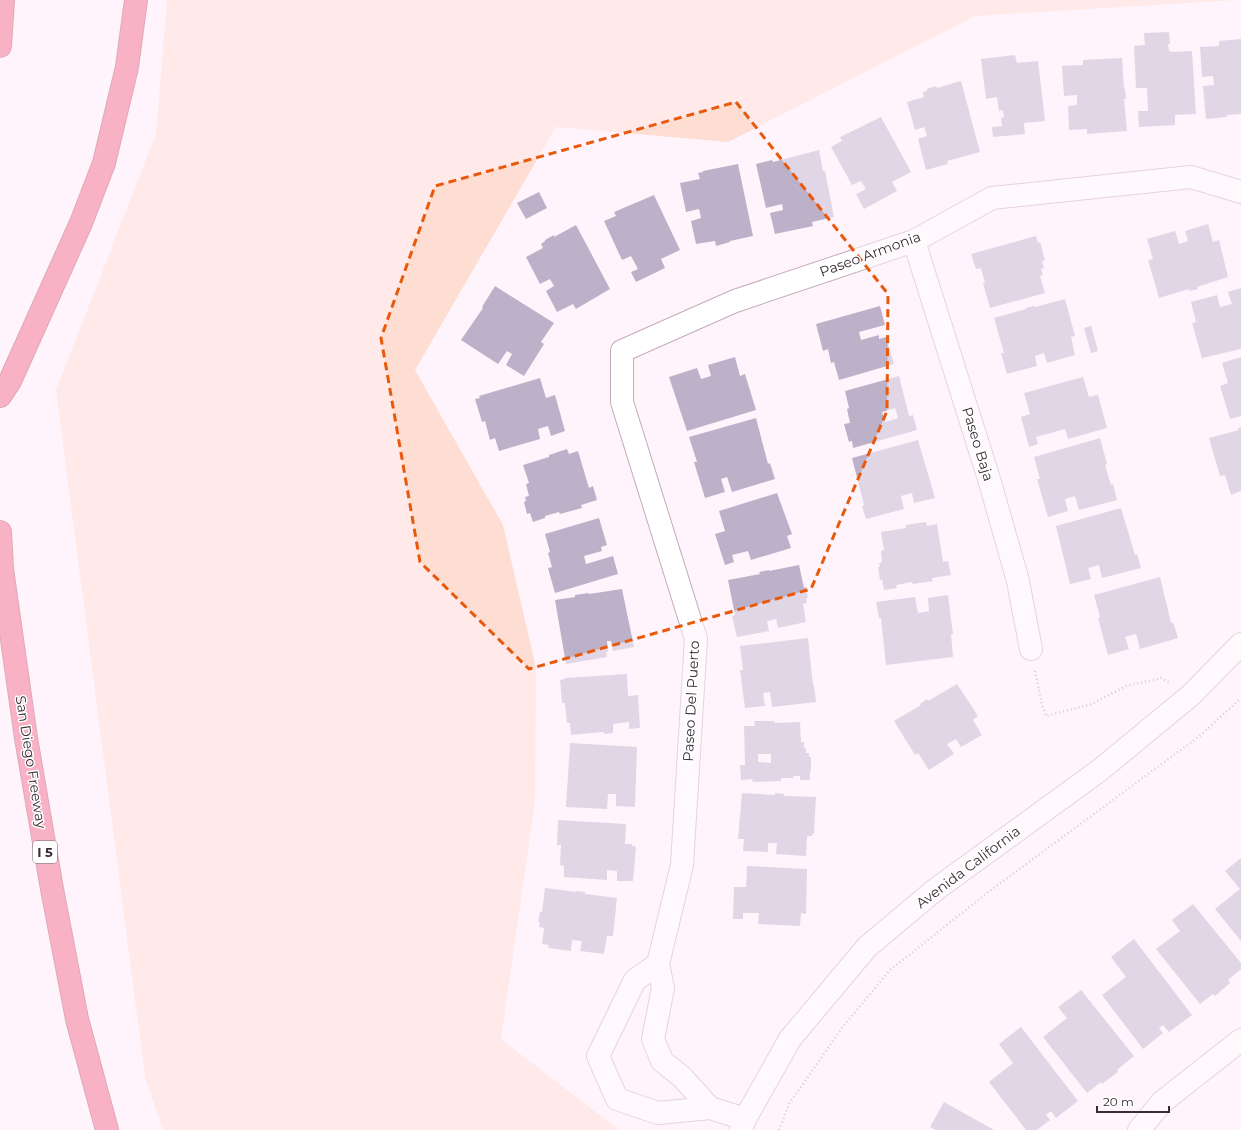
<svg xmlns="http://www.w3.org/2000/svg" width="1241" height="1130" viewBox="0 0 1241 1130" font-family="Montserrat,sans-serif">
<style>
.green{fill:#feddd2}
.building{fill:#bdb1c9;fill-rule:evenodd}
.lines{fill:none;stroke-linecap:round;stroke-linejoin:round}
.minor-casing{stroke:#c4abbb;stroke-width:24}
.tertiary-casing{stroke:#c4abbb;stroke-width:24}
.motorway-casing{stroke:#b15067;stroke-width:24}
.path{stroke:#a399a0;stroke-width:2.5;stroke-dasharray:1 3;stroke-linecap:butt}
.minor{stroke:#fff;stroke-width:22}
.tertiary{stroke:#fff;stroke-width:22}
.motorway{stroke:#f26383;stroke-width:22}
.marked{fill:none;stroke:#e8590c;stroke-width:3;stroke-dasharray:8 5;stroke-linejoin:round}
.labels{text-anchor:middle;dominant-baseline:central;stroke-width:3;stroke-linejoin:round;paint-order:stroke}
.shield{fill:#fff;stroke:#736c71;stroke-width:1}
.shield-label{font-size:13px;font-weight:bold;fill:#372d34}
.street-label{font-size:14px;fill:#372d34;stroke:#fff}
</style>
<rect width="100%" height="100%" fill="#fff4fb"/>
<polygon class="green" points="167,0 1237,0 975,16 728,142 556,127 415,370 503,525 536,668 535,802 501,1039 619,1130 163,1130 145,1077 56,390 156,134"/>
<g class="building">
<polygon points="1169,32 1170,44 1168,44 1169,51 1170,51 1171,52 1192,51 1196,114 1175,115 1175,125 1139,127 1138,111 1148,111 1147,88 1136,88 1134,46 1145,45 1144,33"/>
<polygon points="1241,39 1241,114 1227,115 1227,117 1206,119 1203,86 1214,85 1213,76 1202,77 1200,47 1219,46 1219,41"/>
<polygon points="1015,55 1017,63 1038,61 1045,121 1024,123 1025,134 993,137 992,127 1002,126 1001,118 1004,117 1003,110 999,111 997,97 986,99 981,59"/>
<polygon points="1122,58 1124,89 1125,89 1126,99 1124,99 1127,131 1087,134 1087,129 1069,130 1068,106 1077,105 1077,95 1064,96 1062,66 1083,65 1083,60"/>
<polygon points="961,81 980,152 947,161 948,164 926,170 918,139 927,136 924,127 915,130 907,102 924,97 923,92 927,91 927,89 936,86 937,88"/>
<polygon points="881,117 911,172 892,182 897,191 864,209 856,194 866,189 861,181 852,185 831,147 842,141 840,137"/>
<polygon points="819,150 823,171 825,171 834,217 812,222 813,226 775,234 770,213 783,210 782,204 766,208 756,164 772,160 773,162"/>
<polygon points="738,164 753,236 730,241 730,242 716,246 715,241 696,244 691,221 701,218 699,209 686,212 680,183 700,179 698,173 703,172 703,171"/>
<polygon points="539,192 547,208 526,219 517,203"/>
<polygon points="654,195 680,250 661,259 665,268 636,282 631,272 638,269 631,256 622,260 604,221 616,216 614,212"/>
<polygon points="1208,224 1213,242 1219,240 1228,277 1197,287 1198,289 1189,291 1189,289 1159,298 1148,260 1153,259 1147,239 1175,231 1179,244 1188,241 1185,231"/>
<polygon points="576,225 610,289 576,309 573,304 557,312 546,291 554,286 550,279 540,284 526,257 543,248 541,244 545,241 545,240 554,235 554,237"/>
<polygon points="1036,236 1038,243 1040,242 1045,260 1042,261 1044,268 1041,269 1043,275 1040,276 1045,293 990,308 983,283 985,283 981,268 976,269 971,254"/>
<polygon points="495,286 554,323 541,342 544,344 524,376 506,365 512,354 507,351 498,364 461,340 483,308 482,307"/>
<polygon points="1241,288 1241,349 1202,358 1192,323 1196,322 1191,302 1217,295 1220,307 1232,304 1228,292"/>
<polygon points="1065,299 1075,336 1071,337 1075,355 1047,363 1044,353 1035,356 1037,366 1007,374 1001,353 1004,353 994,318 1026,309 1026,308 1034,306 1035,307"/>
<polygon points="880,306 885,325 859,332 861,340 879,335 879,339 886,337 894,364 839,380 834,362 831,363 828,349 823,351 816,324"/>
<polygon points="1091,326 1098,351 1091,353 1084,328"/>
<polygon points="735,357 740,376 745,374 756,410 687,431 669,377 697,368 701,379 711,376 708,365"/>
<polygon points="1241,357 1241,416 1230,419 1220,386 1228,383 1222,363"/>
<path d="M899 376 909 416 913 415 917 430 853 448 852 441 849 442 844 424 850 423 847 409 849 408 845 391ZM895 408 898 418 885 422 882 412Z"/>
<polygon points="1083,377 1089,397 1098,395 1107,428 1068,439 1065,429 1036,437 1038,444 1029,447 1021,417 1030,414 1024,393"/>
<polygon points="540,378 546,398 555,395 565,431 551,436 548,426 538,429 540,439 499,451 495,438 490,440 485,421 482,422 475,399 480,398 479,396"/>
<polygon points="756,418 768,464 770,463 775,479 732,492 727,477 721,479 725,492 705,498 694,462 697,462 689,437"/>
<polygon points="1241,427 1241,491 1231,495 1225,475 1220,476 1209,438 1239,430 1238,428"/>
<polygon points="1100,438 1107,464 1105,465 1111,485 1113,484 1117,500 1079,510 1075,496 1065,499 1068,511 1048,517 1037,479 1040,479 1034,457"/>
<polygon points="918,440 935,498 914,503 912,493 901,496 904,509 866,519 862,506 864,505 852,458"/>
<polygon points="567,449 569,454 578,451 589,488 593,486 597,500 581,505 582,508 560,514 559,512 545,516 545,518 533,522 530,513 527,514 524,502 526,501 525,497 529,496 526,484 529,483 523,465 549,457 549,455"/>
<polygon points="777,493 792,534 787,536 791,548 751,560 748,551 732,555 734,562 725,565 715,534 725,531 719,511"/>
<polygon points="1121,508 1135,555 1137,554 1141,568 1102,578 1099,565 1088,568 1091,579 1070,584 1056,526"/>
<polygon points="599,518 607,545 601,547 602,551 584,556 586,564 613,556 618,574 555,593 548,568 552,567 548,553 550,552 545,534"/>
<polygon points="926,522 927,526 937,524 943,562 948,561 951,575 932,578 933,581 913,584 912,582 896,585 897,588 884,590 882,579 880,580 878,567 880,566 879,563 882,562 881,551 884,550 881,532 906,528 906,525"/>
<polygon points="799,565 804,588 806,587 808,598 806,598 807,603 803,604 806,622 778,628 776,619 767,621 769,631 737,637 732,616 735,615 728,580 760,574 759,572 769,570 769,571"/>
<polygon points="1160,577 1171,623 1173,622 1178,638 1140,649 1136,634 1125,637 1129,649 1108,655 1098,618 1100,617 1094,595"/>
<polygon points="622,589 634,647 613,651 611,641 607,641 608,652 606,652 607,657 566,664 555,600 575,597 575,595 589,593 589,594"/>
<polygon points="948,595 953,634 951,634 953,657 886,665 881,618 879,618 876,602 915,597 918,613 929,611 928,598"/>
<polygon points="808,638 813,685 814,685 816,702 772,707 770,692 763,693 765,706 745,708 740,670 743,670 740,646"/>
<polygon points="627,674 628,696 638,695 640,728 629,729 629,722 613,724 613,733 604,734 604,732 571,735 570,723 567,723 565,703 562,703 560,680 565,679 565,678"/>
<polygon points="957,684 978,716 973,720 982,735 961,747 956,739 947,744 954,754 929,770 918,753 915,755 894,721 921,705 920,704 927,699 928,701"/>
<path d="M754 721H774L775 723 800 722 801 742H804V748H806V753H809V757H811V771H810V780H800V776H793L794 778H781V781L753 782 752 779 741 780 740 765H745L744 726H755ZM758 754H771V763L758 762Z"/>
<polygon points="570,743 637,747 635,807 616,806 616,794 608,794 607,809 566,807"/>
<polygon points="742,793 775,795 775,793 784,794 784,796 816,797 814,833 813,833 812,836 807,836 806,856 776,854 777,843 768,843 768,852 743,851 744,839 738,839"/>
<polygon points="558,820 626,824 625,844 632,844 632,846 635,846 636,848 633,881 617,881 617,871 607,870 607,880 564,877 564,866 560,865 561,845 557,845"/>
<polygon points="1241,858 1241,941 1215,909 1240,889 1225,871"/>
<polygon points="747,866 807,869 806,914 801,913 800,926 758,924 759,913 743,913 743,919 733,919 734,887 746,887"/>
<polygon points="545,888 576,892 576,891 585,892 585,894 617,898 613,936 607,936 604,954 580,951 582,941 572,940 571,951 548,948 549,945 542,944 544,928 539,927 540,922 538,922 540,912 542,912"/>
<polygon points="1193,904 1241,963 1241,969 1228,980 1230,983 1215,996 1213,994 1200,1004 1156,949 1180,931 1172,920"/>
<polygon points="1134,939 1192,1015 1169,1032 1163,1025 1159,1028 1163,1033 1143,1049 1102,995 1126,977 1111,957"/>
<polygon points="1081,990 1134,1056 1117,1070 1118,1072 1102,1084 1101,1082 1087,1093 1043,1037 1067,1018 1058,1007"/>
<polygon points="1021,1027 1078,1101 1056,1118 1051,1111 1046,1115 1050,1120 1037,1130 1026,1130 989,1082 1013,1063 999,1044"/>
<polygon points="944,1102 994,1130 936,1130 930,1127"/>
</g>
<g class="lines">
<defs>
<g id="minor">
<polyline points="914,241 989,479 1018,581 1031,649"/>
<polyline points="658,964 635,980 598,1056 617,1099 658,1113 710,1108 745,1119"/>
<polyline points="710,1108 682,1077 662,1061 653,1039 663,988 658,964 682,865 696,639 622,402 622,351 735,301 914,241 992,198 1191,177 1241,192"/>
<polyline points="1139,1130 1162,1102 1241,1040"/>
</g>
<polyline id="tertiary" points="741,1130 745,1119 790,1039 867,947 935,890 1100,770 1191,695 1241,644"/>
<g id="motorway">
<polyline points="0,46 3,0"/>
<polyline points="0,396 10,381 81,223 104,163 127,67 136,0"/>
<polyline points="0,532 2,569 26,738 52,889 77,1019 107,1130"/>
</g>
</defs>
<use href="#minor" class="minor-casing"/>
<use href="#tertiary" class="tertiary-casing"/>
<use href="#motorway" class="motorway-casing"/>
<g class="path">
<polyline points="1035,671 1042,705 1046,716 1092,704 1126,686 1161,678 1170,683"/>
<polyline points="779,1130 789,1104 842,1028 890,970 991,890 1201,735 1241,698"/>
</g>
<use href="#minor" class="minor"/>
<use href="#tertiary" class="tertiary"/>
<use href="#motorway" class="motorway"/>
</g>
<path d="M0 0H1241V1130H0ZM736 102 888 294 887 411 811 589 529 669 420 562 381 338 435 186Z" fill="#fff4fb" fill-opacity=".55" fill-rule="evenodd"/>
<path class="marked" d="M736 102 888 294 887 411 811 589 529 669 420 562 381 338 435 186Z"/>
<g class="labels">
<rect class="shield" x="33" y="841" width="24" height="22" rx="3"/>
<g class="shield-label">
<text x="45" y="852">I 5</text>
</g>
<g class="street-label">
<text transform="translate(870 254) rotate(-20)">Paseo Armonia</text>
<text transform="translate(978 444) rotate(73)">Paseo Baja</text>
<text transform="translate(691 701) rotate(-87)">Paseo Del Puerto</text>
<text transform="translate(31 762) rotate(81)">San Diego Freeway</text>
<text transform="translate(968 867) rotate(-37)">Avenida California</text>
</g>
</g>
<path d="M1097 1106v6h72v-6" fill="none" stroke="#372d34" stroke-width="2"/>
<text x="1103" y="1106" font-size="12" fill="#372d34" stroke="#ffffff" stroke-width="3" paint-order="stroke">20 m</text>
</svg>
